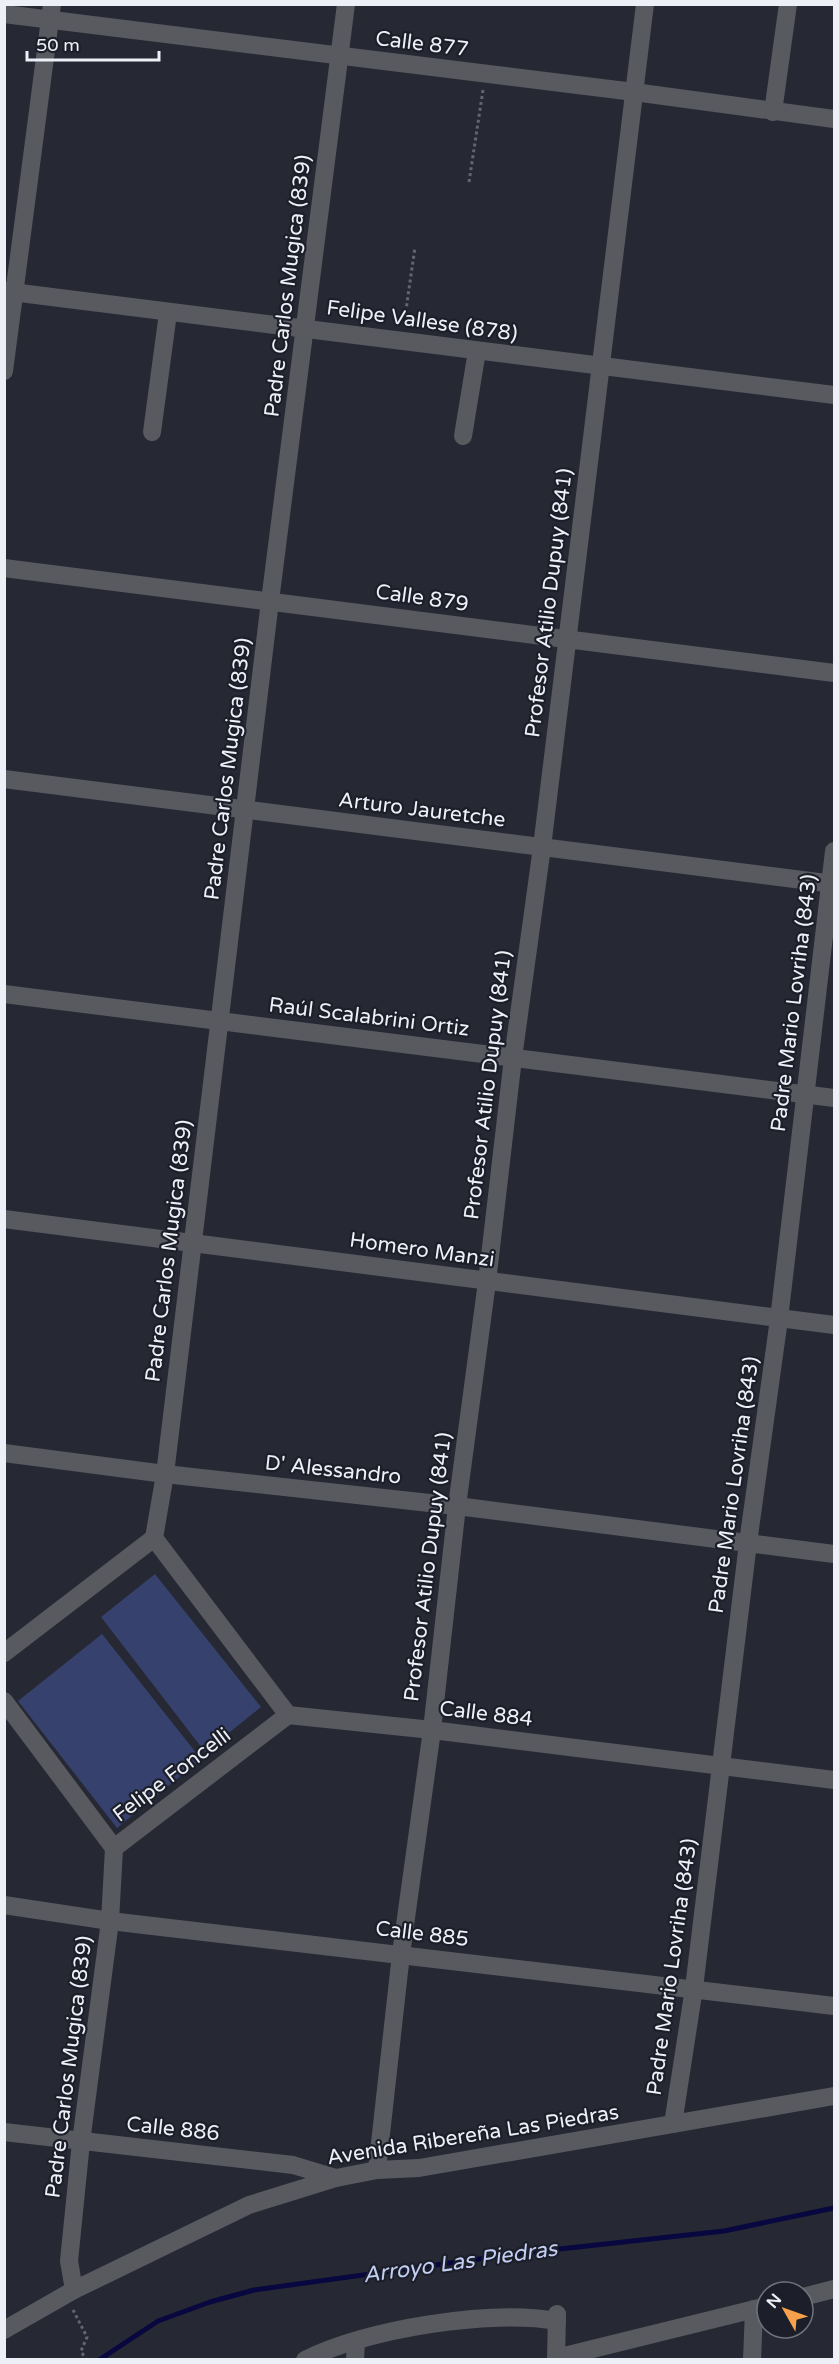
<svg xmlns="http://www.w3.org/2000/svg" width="839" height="2364" viewBox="0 0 839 2364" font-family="'Varela Round',sans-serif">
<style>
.green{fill:#36416d}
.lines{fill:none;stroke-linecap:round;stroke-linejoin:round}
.stream{stroke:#08073f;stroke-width:5}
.path{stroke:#63666f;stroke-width:3;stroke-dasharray:3 3;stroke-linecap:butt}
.minor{stroke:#595a60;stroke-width:18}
.labels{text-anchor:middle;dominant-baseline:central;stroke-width:4.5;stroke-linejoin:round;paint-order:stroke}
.street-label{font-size:21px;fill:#edf0f7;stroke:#1c1f29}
.water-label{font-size:22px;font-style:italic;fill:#c3cef3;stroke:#1c1f29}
</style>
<rect width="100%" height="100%" fill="#262933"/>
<g class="green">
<polygon points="155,1574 261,1707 205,1752 101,1617"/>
<polygon points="102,1634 201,1759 117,1828 18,1701"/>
</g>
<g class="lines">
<polyline class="stream" points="99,2360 158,2321 210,2302 254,2290 523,2253 724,2231 834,2208"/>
<g class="path">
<polyline points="469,182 483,90"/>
<polyline points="404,324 415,247"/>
<polyline points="73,2310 87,2337 81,2351 86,2360"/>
</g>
<g class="minor">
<polyline points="4,14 634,92 834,119"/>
<polyline points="773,112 788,4"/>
<polyline points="4,291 834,395"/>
<polyline points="4,371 52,4"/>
<polyline points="152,432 168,313"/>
<polyline points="463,436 477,351"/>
<polyline points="4,568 834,673"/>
<polyline points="4,779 834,884"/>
<polyline points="4,994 834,1098"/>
<polyline points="4,1219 834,1325"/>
<polyline points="4,1453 165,1474 457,1506 834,1554"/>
<polyline points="154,1538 165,1474 270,601 346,4"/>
<polyline points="4,1653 154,1538 288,1715 432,1730 834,1780"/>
<polyline points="4,1701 114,1848 288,1715"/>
<polyline points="4,1905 110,1921 834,2006"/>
<polyline points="673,2124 694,1988 748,1543 779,1319 834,851"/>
<polyline points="4,2132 293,2165 336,2178"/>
<polyline points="377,2170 401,1954 432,1730 457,1506 487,1282 513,1058 542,847 645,4"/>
<polyline points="74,2290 69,2261 81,2142 110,1921 114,1848"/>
<polyline points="803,2297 834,2289"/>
<polyline points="4,2330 74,2290 249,2205 336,2178 377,2170 419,2168 834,2096"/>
<polyline points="556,2358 767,2306"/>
<path d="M305 2360C365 2329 491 2309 557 2321"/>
<polyline points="355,2360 356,2341"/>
<polyline points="556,2360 557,2314"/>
<polyline points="752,2360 754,2309"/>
</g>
</g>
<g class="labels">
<g class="street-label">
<text transform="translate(422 44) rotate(7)">Calle 877</text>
<text transform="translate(288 286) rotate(-83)">Padre Carlos Mugica (839)</text>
<text transform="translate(422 321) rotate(8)">Felipe Vallese (878)</text>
<text transform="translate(422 598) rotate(8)">Calle 879</text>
<text transform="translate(549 603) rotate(-83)">Profesor Atilio Dupuy (841)</text>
<text transform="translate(228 769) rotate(-83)">Padre Carlos Mugica (839)</text>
<text transform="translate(422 810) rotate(7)">Arturo Jauretche</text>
<text transform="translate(794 1003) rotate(-83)">Padre Mario Lovriha (843)</text>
<text transform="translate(369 1017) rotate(7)">Raúl Scalabrini Ortiz</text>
<text transform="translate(488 1085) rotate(-83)">Profesor Atilio Dupuy (841)</text>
<text transform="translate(422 1250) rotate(8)">Homero Manzi</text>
<text transform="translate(169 1251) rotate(-83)">Padre Carlos Mugica (839)</text>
<text transform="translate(333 1470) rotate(6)">D' Alessandro</text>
<text transform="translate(734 1485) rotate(-82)">Padre Mario Lovriha (843)</text>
<text transform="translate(428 1567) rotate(-83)">Profesor Atilio Dupuy (841)</text>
<text transform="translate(486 1714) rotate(7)">Calle 884</text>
<text transform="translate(172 1775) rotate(-37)">Felipe Foncelli</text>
<text transform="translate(422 1934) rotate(7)">Calle 885</text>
<text transform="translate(672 1967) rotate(-82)">Padre Mario Lovriha (843)</text>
<text transform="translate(69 2067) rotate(-83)">Padre Carlos Mugica (839)</text>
<text transform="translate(173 2129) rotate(6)">Calle 886</text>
<text transform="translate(473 2135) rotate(-9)">Avenida Ribereña Las Piedras</text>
</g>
<g class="water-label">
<text transform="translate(460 2262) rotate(-8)">Arroyo Las Piedras</text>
</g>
</g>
<rect width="839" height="2364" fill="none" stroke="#edf0f7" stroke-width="12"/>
<g transform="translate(785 2310) rotate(310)"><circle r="28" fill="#1c1f29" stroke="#70737b" stroke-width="1.5"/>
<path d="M0-4.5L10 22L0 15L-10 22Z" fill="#f8a04b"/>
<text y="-9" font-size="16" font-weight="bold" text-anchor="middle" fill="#edf0f7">N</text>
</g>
<path d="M27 51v9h132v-9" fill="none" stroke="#edf0f7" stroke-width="3"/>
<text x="36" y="51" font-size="18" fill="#edf0f7" stroke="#1c1f29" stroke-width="4.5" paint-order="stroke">50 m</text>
</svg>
